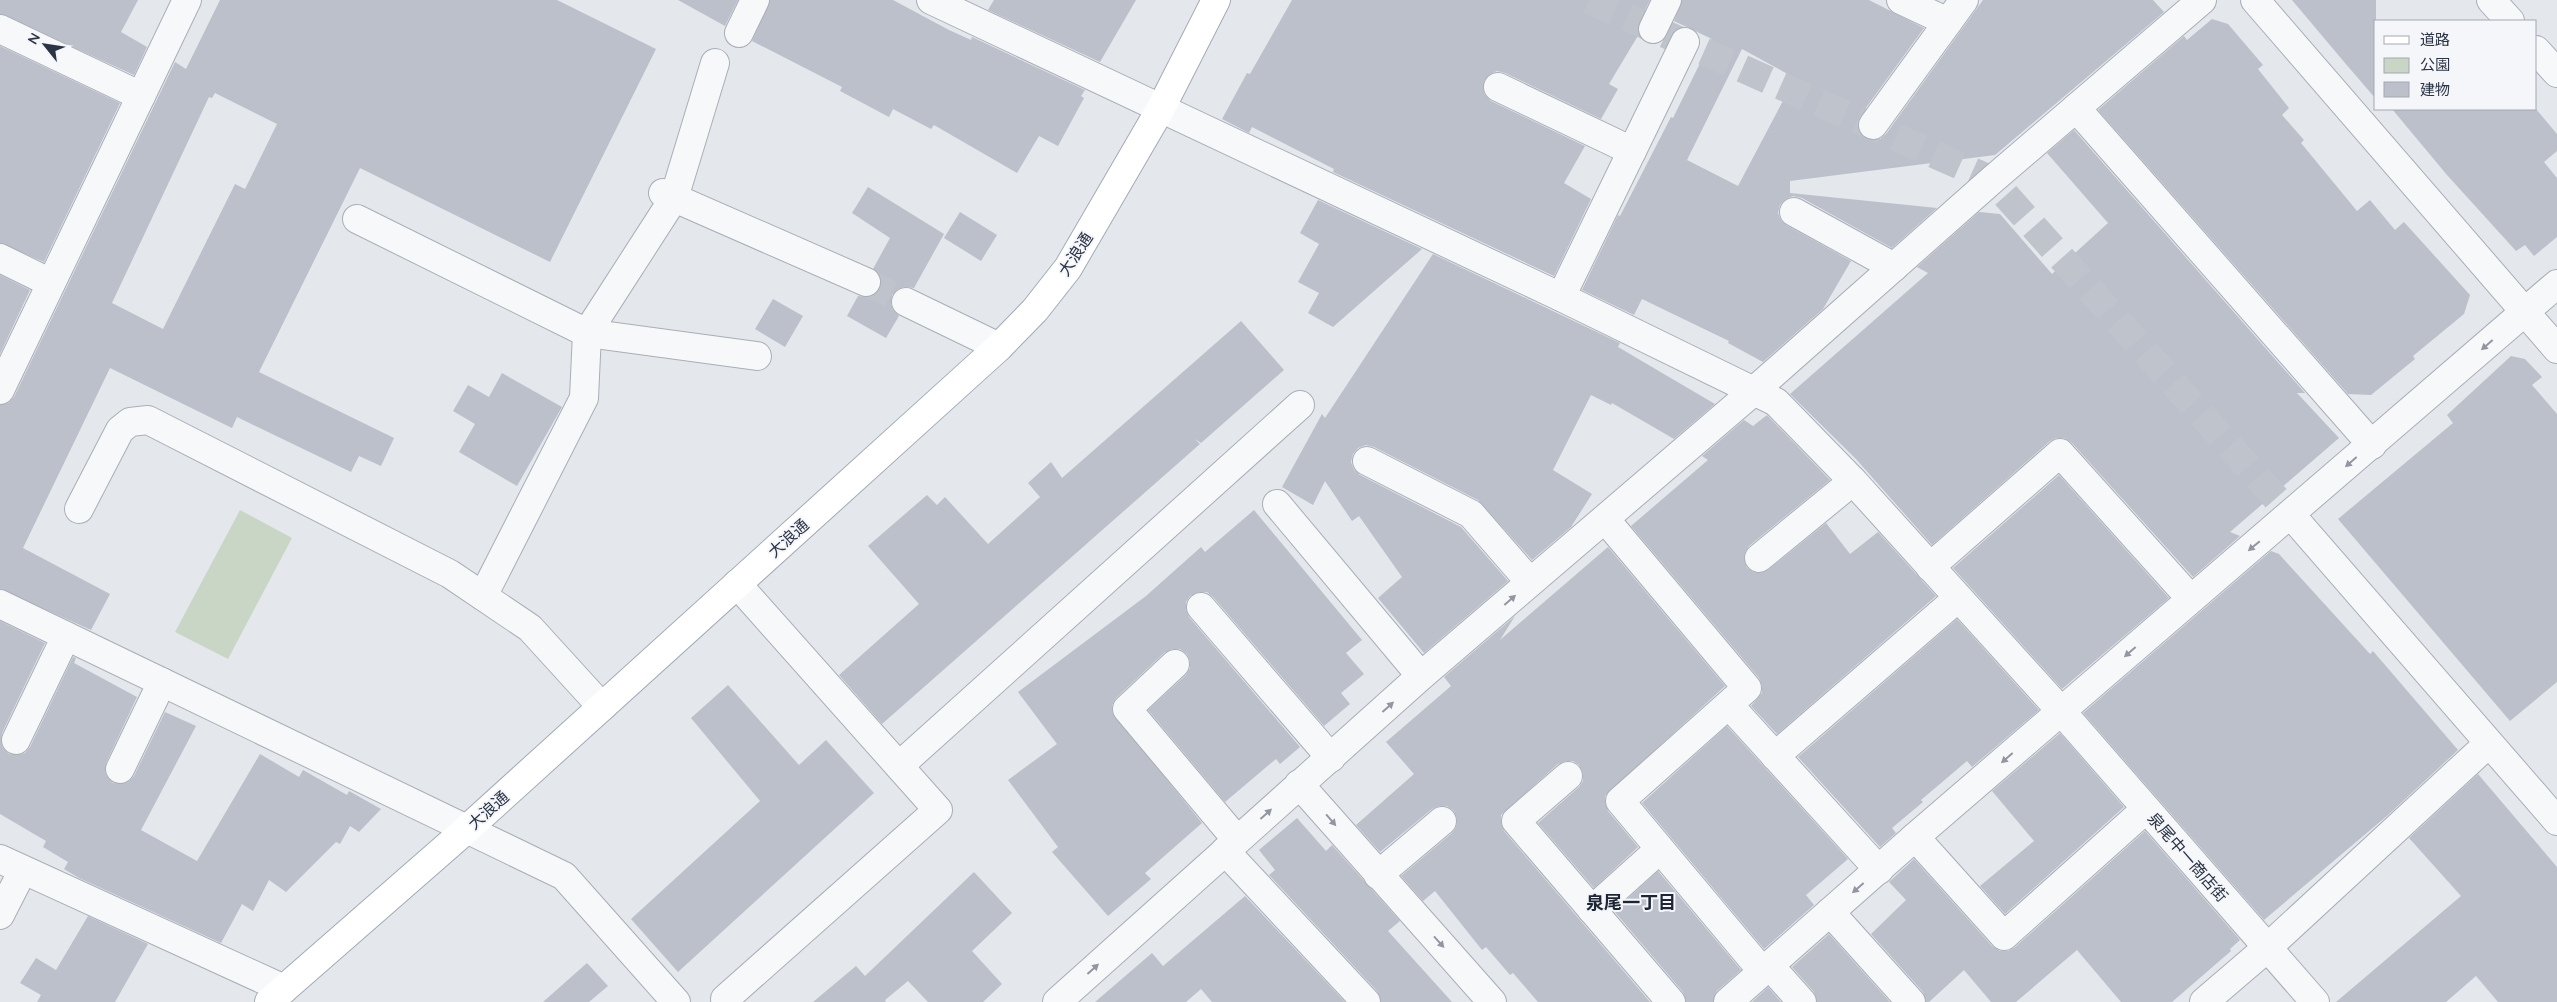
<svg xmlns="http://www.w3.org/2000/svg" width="2557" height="1002" viewBox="0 0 2557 1002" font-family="Quicksand,'Noto Sans JP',sans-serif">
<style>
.green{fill:#c9d6c5}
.building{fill:#bbc0ca;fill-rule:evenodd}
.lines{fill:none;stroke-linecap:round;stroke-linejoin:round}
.minor-tunnel{stroke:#bfc3cb;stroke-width:28;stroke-dasharray:28 14;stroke-linecap:butt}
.minor-casing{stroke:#a9aeb7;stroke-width:30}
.major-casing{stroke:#a3abb8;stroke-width:30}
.minor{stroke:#f7f8fa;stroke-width:28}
.major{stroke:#fff;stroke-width:28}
.oneway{fill:#9196a0}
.labels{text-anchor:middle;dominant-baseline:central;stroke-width:4;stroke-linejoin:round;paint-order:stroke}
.street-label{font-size:16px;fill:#2b3445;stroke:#f4f6f9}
.neighbourhood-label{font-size:18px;font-weight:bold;fill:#1d2536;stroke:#f4f6f9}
</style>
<rect width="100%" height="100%" fill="#e4e7ec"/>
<polygon class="green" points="240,510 292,538 228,659 175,632"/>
<g class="building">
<polygon points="0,0 138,0 121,32 147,47 134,75 0,14"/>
<path d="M220 0H557L656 49 550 262 360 168 259 372 394 438 381 466 359 456 351 472 237 417 232 428 110 368 23 548 110 594 91 630 0 589V405L8 403 14 397 175 62 186 69ZM215 93 277 124 245 189 235 184 163 329 112 303 209 97 212 98Z"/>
<polygon points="678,0 738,0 725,26"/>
<polygon points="770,0 893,0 949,30 971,40 972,37 1085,90 1081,96 1084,98 1058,146 1039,136 1017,173 934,125 931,129 893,109 889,117 840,91 842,87 752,41"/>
<polygon points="994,0 1136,0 1100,62 988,10"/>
<polygon points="1292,0 1650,0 1639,22 1639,34 1609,84 1618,89 1601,119 1505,73 1497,71 1490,74 1484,81 1483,89 1485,95 1491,101 1585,146 1564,183 1591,199 1554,276 1333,172 1334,169 1252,127 1249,133 1222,119 1247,73 1250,74"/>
<path d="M1682 0H1869L1924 28 1860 116 1857 124 1859 132 1864 138 1872 141 1880 139 1886 134 1983 0H2153L2164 12 1995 155 1790 181V193L1937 208 1892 248 1802 198 1793 196 1786 199 1780 205 1778 213 1781 220 1786 225 1851 261 1823 309 1763 362 1728 343 1729 341 1642 299 1634 315 1582 290 1618 215 1620 216 1671 117 1673 118 1712 39 1674 21ZM1742 49 1795 78 1738 186 1687 160Z"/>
<polygon points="2292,0 2376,0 2376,99 2345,63"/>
<polygon points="2212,19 2228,24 2263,65 2258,69 2289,108 2282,115 2304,140 2301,143 2357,211 2370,200 2395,230 2404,222 2470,295 2464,314 2413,356 2415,359 2371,395 2348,394 2098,110 2184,36 2187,40"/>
<polygon points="0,46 120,103 44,262 0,243"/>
<polygon points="2392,109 2536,109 2557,134 2557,151 2544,162 2557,178 2557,237 2534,256 2525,245 2516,251 2447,175"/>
<polygon points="2074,130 2305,393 2297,393 2339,438 2230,532 2240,536 2193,577 2072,443 2064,438 2056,438 2050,441 1932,545 1856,459 1790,394 1928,273 1917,267 1979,212 2000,214 2052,274 2108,223 2047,153"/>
<polygon points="868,187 944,234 914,288 904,287 898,289 892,295 891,304 893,310 899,316 886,338 847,316 858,296 868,297 876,294 880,289 881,280 873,269 890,238 852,213"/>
<polygon points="1318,200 1422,249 1333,327 1308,313 1319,293 1298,282 1319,244 1300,233"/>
<polygon points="960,212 997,235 981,261 944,238"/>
<polygon points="1433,254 1620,343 1618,347 1715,404 1674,439 1612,403 1611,405 1591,395 1553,470 1592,494 1571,527 1532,560 1478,500 1374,447 1366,445 1358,448 1353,454 1351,462 1354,470 1360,475 1461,527 1508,581 1424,653 1378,598 1402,577 1359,516 1352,521 1325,481 1313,505 1282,487 1322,414 1325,418"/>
<polygon points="0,275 30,290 0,354"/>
<polygon points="773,299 803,316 785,347 755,329"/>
<polygon points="1241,321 1284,370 1201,443 1195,439 1200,444 882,724 839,675 919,604 868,546 927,495 937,505 945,497 988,544 1040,497 1028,483 1051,462 1062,478"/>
<polygon points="2511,356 2525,359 2542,377 2532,385 2557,414 2557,682 2510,721 2338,519 2453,423 2447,415"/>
<polygon points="502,373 562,407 517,486 459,452 475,424 453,411 468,385 489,397"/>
<polygon points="1767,415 1830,480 1749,546 1745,552 1744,560 1747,568 1753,572 1761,573 1768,570 1826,523 1850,554 1878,532 1936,596 1777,734 1751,706 1762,693 1762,685 1759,678 1631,526 1708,460 1702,456 1744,420 1753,426"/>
<polygon points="2059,475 2169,598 2062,689 1953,568"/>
<polygon points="1254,510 1362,640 1346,653 1364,674 1341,693 1350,704 1324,726 1213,597 1207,592 1199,592 1190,596 1186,602 1186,609 1189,617 1300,747 1280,764 1276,759 1225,802 1148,710 1186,675 1190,668 1190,661 1187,654 1180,649 1172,649 1164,653 1116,698 1112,705 1112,712 1202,823 1145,873 1151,879 1108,916 1052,852 1058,847 1008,780 1057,744 1018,692 1146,596 1201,547 1205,552"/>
<polygon points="1608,547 1725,686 1605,796 1605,803 1608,811 1638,847 1594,888 1538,823 1579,787 1583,781 1583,774 1579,765 1573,761 1566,761 1558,764 1501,815 1501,823 1504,831 1650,1002 1538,1002 1513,973 1510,975 1486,947 1482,950 1435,891 1423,901 1401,876 1452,833 1456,827 1457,819 1454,811 1447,806 1439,806 1432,809 1380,852 1356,825 1414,774 1386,742 1451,686 1444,677 1515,616 1500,640"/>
<polygon points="2271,551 2279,554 2370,654 2373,651 2458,750 2388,815 2264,920 2083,713"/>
<polygon points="1957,619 2039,710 1972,767 1967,761 1921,800 1923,802 1892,828 1896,833 1880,847 1798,757"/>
<polygon points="0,621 45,643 2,733 1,742 3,748 9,754 18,755 25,753 30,747 73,657 76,658 74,663 137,697 106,763 105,771 107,777 113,783 122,784 128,782 134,776 165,712 196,726 141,830 197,861 260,754 299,777 303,770 347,795 349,791 381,809 359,832 350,826 340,844 336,842 286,892 269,880 253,911 242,904 221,943 79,878 64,869 68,862 43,847 46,841 0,814"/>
<polygon points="728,685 799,765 826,740 874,793 678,972 631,919 760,801 691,718"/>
<polygon points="1727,726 1848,859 1806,895 1814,905 1764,949 1642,803"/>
<polygon points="2060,733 2124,807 2005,914 1980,886 2034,841 1992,791"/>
<polygon points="2478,774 2557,867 2557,1002 2498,1002 2476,976 2446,1002 2336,1002 2461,896 2409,838"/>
<polygon points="1297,818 1326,851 1332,845 1400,921 1388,931 1452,1002 1381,1002 1377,991 1269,875 1275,870 1259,850"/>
<polygon points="2145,831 2240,940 2230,949 2231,951 2172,1002 2121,1002 2077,950 2016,1002 1991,1002 1964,970 1929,1002 1926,1002 1923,992 1871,934 1906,900 1889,882 1914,859 1992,946 2000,951 2008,951 2014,948"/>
<polygon points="1658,871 1741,970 1717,991 1713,1002 1686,1002 1683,992 1614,911"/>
<polygon points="974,872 1012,913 972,951 1002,984 983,1002 928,1002 908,981 885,1000 886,1002 813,1002 856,966 865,976"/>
<polygon points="1245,896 1345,1002 1212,1002 1201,989 1186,1002 1095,1002 1152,953 1163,966"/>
<polygon points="88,916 148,944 115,1002 37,1002 41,995 20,983 36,958 56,970"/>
<polygon points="1829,934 1890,1002 1817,1002 1814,992 1792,967"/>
<polygon points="587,963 608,986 589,1002 543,1002"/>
<polygon points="1768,987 1781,1002 1752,1002"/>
</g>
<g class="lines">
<g class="minor-tunnel">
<polyline points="1589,0 1992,180 2291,515"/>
<polyline points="866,282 906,302"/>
</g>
<defs>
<g id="minor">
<polyline points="931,0 1561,297 1776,402 1853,481 2061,711 2315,1002"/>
<polyline points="1901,0 1948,22"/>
<polyline points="2255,0 2557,349"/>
<polyline points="2491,0 2510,21"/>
<polyline points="0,29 141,96"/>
<polyline points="1653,29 1667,0"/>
<polyline points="739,33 755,0"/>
<polyline points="2536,50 2557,73"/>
<polyline points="1498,87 1632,151"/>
<polyline points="2076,108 2372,445"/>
<polyline points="1873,125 1964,0"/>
<polyline points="663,193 866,282"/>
<polyline points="1794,212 1894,267"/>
<polyline points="357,219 587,333 757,356"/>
<polyline points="0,258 51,283"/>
<polyline points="1561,297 1685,42"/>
<polyline points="906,302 999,347"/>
<polyline points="0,390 187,0"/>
<polyline points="1367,461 1471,514 1530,582"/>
<polyline points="1277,504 1421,676"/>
<polyline points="79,509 120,430 130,422 148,420 450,574 530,628 602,707"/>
<polyline points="2291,515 2557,821"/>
<polyline points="1605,519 1747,688 1620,801 1763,972"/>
<polyline points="1759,558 1853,481"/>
<polyline points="1930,567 2060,453 2191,599"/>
<polyline points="483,596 584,398 587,333 674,198 715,63"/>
<polyline points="0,604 564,876 676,1002"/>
<polyline points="1201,607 1331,758"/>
<polyline points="1175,664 1127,709 1237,840"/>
<polyline points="1729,705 1879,870"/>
<polyline points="16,740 66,636"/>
<polyline points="1775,756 1958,598"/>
<polyline points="899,766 1300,405"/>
<polyline points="120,769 162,682"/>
<polyline points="1568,776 1516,821 1671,1002"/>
<polyline points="1299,784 1492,1002"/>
<polyline points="1915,837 2004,936 2146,809"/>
<polyline points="1225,851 1366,1002"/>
<polyline points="0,859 284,989"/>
<polyline points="1378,875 1442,821"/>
<polyline points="1592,910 1660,849"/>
<polyline points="1830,912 1911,1002"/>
<polyline points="0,915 23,870"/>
<polyline points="1770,966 1802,1002"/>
<polyline points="725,999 938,810 737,584"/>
<polyline points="1057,1002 1421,676 1755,390 1992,180 2202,0"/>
<polyline points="1728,1002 1915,837 2557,284"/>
<polyline points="2204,1002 2267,948 2488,744"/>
</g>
<polyline id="major" points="269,1002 467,829 999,347 1035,310 1068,268 1160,110 1216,0"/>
</defs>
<use href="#minor" class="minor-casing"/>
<use href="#major" class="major-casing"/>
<use href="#minor" class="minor"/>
<use href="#major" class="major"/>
</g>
<defs><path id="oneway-solid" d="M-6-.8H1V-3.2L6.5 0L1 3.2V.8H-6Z" transform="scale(1.25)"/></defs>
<g class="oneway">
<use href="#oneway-solid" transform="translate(2487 345) rotate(139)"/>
<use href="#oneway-solid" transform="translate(2351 462) rotate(139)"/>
<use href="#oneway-solid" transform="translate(2254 546) rotate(140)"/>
<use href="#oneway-solid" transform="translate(1510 600) rotate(-41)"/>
<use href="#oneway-solid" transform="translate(2130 652) rotate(139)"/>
<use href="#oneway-solid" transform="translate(1388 707) rotate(-42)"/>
<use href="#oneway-solid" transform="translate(2007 758) rotate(139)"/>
<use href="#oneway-solid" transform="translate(1266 814) rotate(-42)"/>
<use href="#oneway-solid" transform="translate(1331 820) rotate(49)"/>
<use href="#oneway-solid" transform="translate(1858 888) rotate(139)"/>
<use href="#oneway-solid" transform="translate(1439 942) rotate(48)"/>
<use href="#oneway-solid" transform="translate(1093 969) rotate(-42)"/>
</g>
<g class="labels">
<g class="street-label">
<text transform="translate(1075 254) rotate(-57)">大浪通</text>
<text transform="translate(788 538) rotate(-42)">大浪通</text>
<text transform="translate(488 810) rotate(-42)">大浪通</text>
<text transform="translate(2188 857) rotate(49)">泉尾中一商店街</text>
</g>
<g class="neighbourhood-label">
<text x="1631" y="902">泉尾一丁目</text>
</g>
</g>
<rect x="2374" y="20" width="162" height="90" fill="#f4f6f9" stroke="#a4a8b1"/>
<rect x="2384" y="36" width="25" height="8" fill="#ffffff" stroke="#a4a8b1"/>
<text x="2420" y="45" font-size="15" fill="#2b3445">道路</text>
<rect x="2384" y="58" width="25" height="15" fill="#c9d6c5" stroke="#a4a8b1"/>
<text x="2420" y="70" font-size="15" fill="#2b3445">公園</text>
<rect x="2384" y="82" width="25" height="15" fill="#bbc0ca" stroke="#a4a8b1"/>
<text x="2420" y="95" font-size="15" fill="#2b3445">建物</text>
<g transform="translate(45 45) rotate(300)" stroke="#f4f6f9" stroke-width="4" paint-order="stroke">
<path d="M0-4L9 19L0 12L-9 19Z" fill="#2b3445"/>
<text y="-8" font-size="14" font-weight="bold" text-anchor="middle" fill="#2b3445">N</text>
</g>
</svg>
